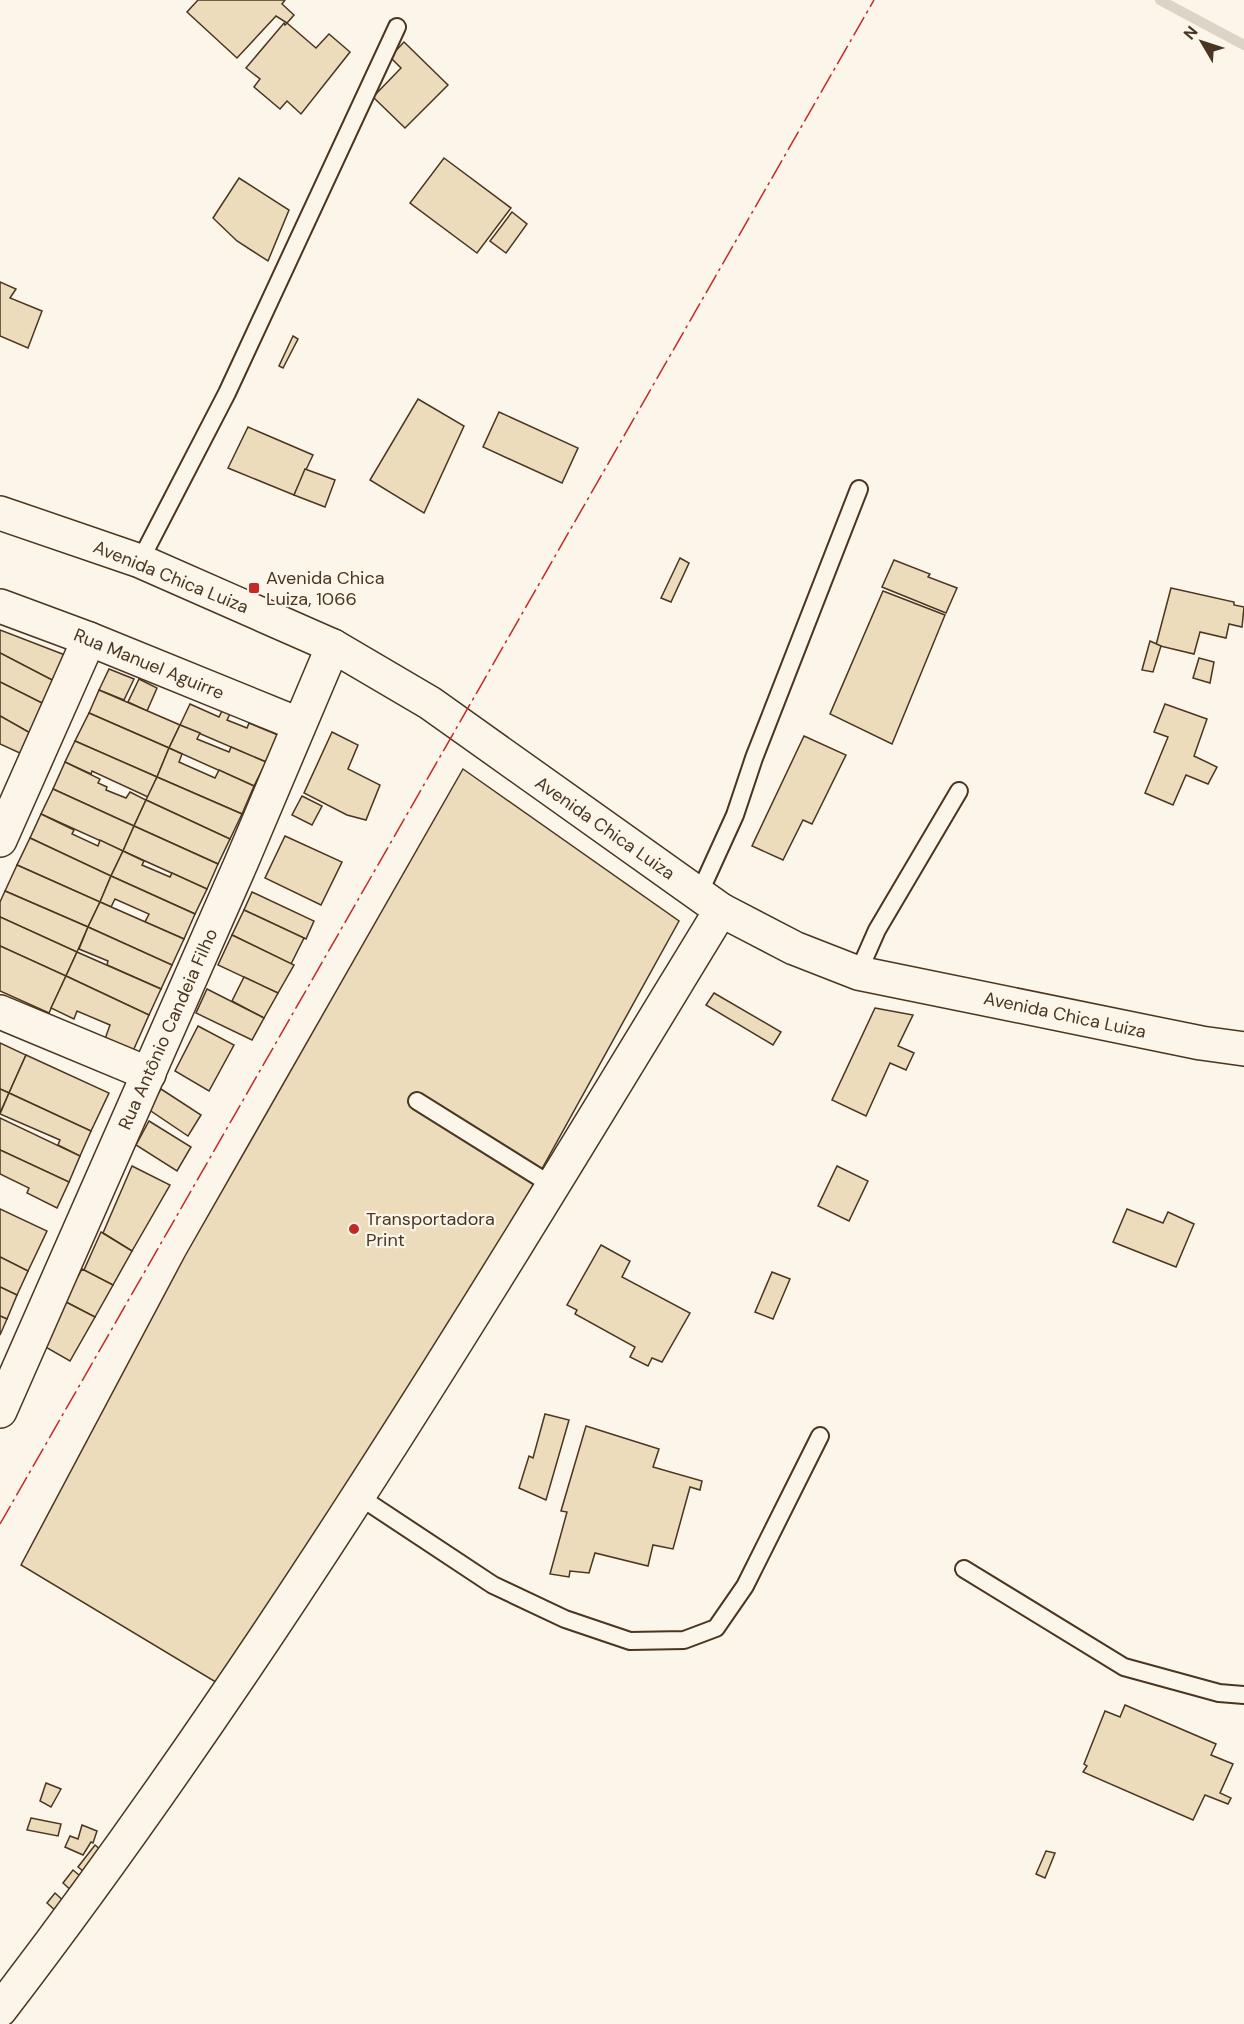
<svg xmlns="http://www.w3.org/2000/svg" width="1244" height="2024" viewBox="0 0 1244 2024" font-family="'DM Sans',sans-serif">
<style>
.lines{fill:none;stroke-linecap:round;stroke-linejoin:round}
.stream{stroke:#dcd4c6;stroke-width:10}
.building{fill:#ecdcbc;stroke:#4a3520;stroke-width:1.5}
.lane-casing{stroke:#4a3520;stroke-width:20}
.street-casing{stroke:#4a3520;stroke-width:36}
.secondary-casing{stroke:#4a3520;stroke-width:36}
.lane{stroke:#fbf6e9;stroke-width:16}
.street{stroke:#fbf6e9;stroke-width:33}
.secondary{stroke:#fbf6e9;stroke-width:33}
.power{stroke:#c62828;stroke-width:1.5;stroke-dasharray:21 4.5 3 4.5;stroke-linecap:butt}
.poi-dot{fill:#c62828;stroke:#fbf6e9;stroke-width:2}
.labels{text-anchor:middle;dominant-baseline:central;stroke-width:4.5;stroke-linejoin:round;paint-order:stroke}
.street-label{font-size:18px;fill:#4a3520;stroke:#fbf6e9}
.poi-label{font-size:18px;fill:#4a3520;stroke:#fbf6e9;text-anchor:start}
</style>
<rect width="100%" height="100%" fill="#fbf6e9"/>
<g class="lines">
<polyline class="stream" points="1160,0 1244,45"/>
</g>
<g class="building">
<polygon points="198,0 285,0 282,4 294,15 287,23 276,16 237,58 187,12"/>
<polygon points="284,23 285,25 287,23 316,48 329,34 350,52 301,114 287,101 280,109 254,87 260,79 246,68"/>
<polygon points="404,42 448,85 405,128 373,97 401,68 390,57"/>
<polygon points="444,158 511,208 477,253 410,203"/>
<polygon points="239,178 289,210 268,261 237,241 213,218"/>
<polygon points="512,212 527,224 506,253 490,241"/>
<polygon points="0,282 16,289 10,298 42,311 28,348 0,336"/>
<polygon points="293,336 298,339 283,368 279,366"/>
<polygon points="418,399 464,426 424,513 370,480"/>
<polygon points="499,412 578,448 562,483 483,447"/>
<polygon points="248,427 313,455 294,495 228,468"/>
<polygon points="305,469 335,480 325,507 294,495"/>
<polygon points="680,558 689,563 671,602 661,598"/>
<polygon points="894,560 930,574 928,577 957,588 946,613 882,587"/>
<polygon points="1171,588 1234,602 1234,605 1244,607 1242,627 1229,624 1226,638 1200,632 1194,654 1156,645"/>
<polygon points="883,591 945,615 892,744 830,714"/>
<polygon points="0,630 65,655 56,682 0,653"/>
<polygon points="1150,641 1161,646 1153,672 1142,670"/>
<polygon points="0,653 56,682 46,705 0,682"/>
<polygon points="1199,658 1214,662 1210,683 1193,678"/>
<polygon points="109,669 134,679 124,700 99,690"/>
<polygon points="139,679 157,688 147,711 128,702"/>
<polygon points="0,682 46,705 32,734 0,716"/>
<polygon points="99,690 180,725 169,748 89,713"/>
<polygon points="190,704 219,717 222,711 230,714 227,720 247,728 249,723 278,735 266,762 180,725"/>
<polygon points="1165,704 1207,719 1194,756 1217,767 1208,784 1186,775 1173,805 1145,793 1168,737 1154,732"/>
<polygon points="89,713 169,748 157,777 75,741"/>
<polygon points="0,716 32,734 22,754 0,744"/>
<polygon points="180,725 200,733 197,739 229,752 231,747 266,762 254,786 169,748"/>
<polygon points="332,732 358,745 348,769 380,785 366,820 347,815 304,793"/>
<polygon points="804,736 846,755 812,824 803,820 783,860 752,846"/>
<polygon points="75,741 157,777 148,797 92,771 91,774 65,762"/>
<polygon points="169,748 182,754 179,762 215,778 219,770 254,786 242,814 157,777"/>
<polygon points="65,762 100,779 98,783 107,787 106,790 126,798 130,792 146,800 134,826 53,789"/>
<polygon points="463,769 679,921 465,1308 219,1684 21,1565 185,1256"/>
<polygon points="157,777 242,814 230,839 146,800"/>
<polygon points="53,789 134,826 123,851 41,814"/>
<polygon points="302,796 322,806 312,825 292,815"/>
<polygon points="146,800 230,839 218,864 134,826"/>
<polygon points="41,814 74,830 72,834 98,846 100,840 123,851 111,876 30,838"/>
<polygon points="134,826 218,864 207,889 123,851"/>
<polygon points="285,836 342,862 321,905 265,878"/>
<polygon points="30,838 111,876 100,902 17,865"/>
<polygon points="123,851 144,861 142,865 170,877 172,873 207,889 195,914 111,876"/>
<polygon points="17,865 100,902 88,927 5,891"/>
<polygon points="111,876 195,914 184,939 145,922 149,914 115,899 111,907 100,902"/>
<polygon points="5,891 88,927 77,952 0,917 0,902"/>
<polygon points="252,892 314,921 306,939 244,910"/>
<polygon points="100,902 184,939 172,965 88,927"/>
<polygon points="244,910 304,938 291,964 232,935"/>
<polygon points="0,917 77,952 66,976 0,946"/>
<polygon points="88,927 172,965 161,989 107,965 108,961 79,949"/>
<polygon points="232,935 294,965 278,993 218,965"/>
<polygon points="0,946 66,976 49,1013 0,991"/>
<polygon points="77,952 161,989 149,1015 66,976"/>
<polygon points="66,976 149,1015 133,1051 105,1039 110,1025 77,1011 74,1019 51,1008"/>
<polygon points="244,977 278,993 264,1018 232,1001"/>
<polygon points="207,989 264,1018 252,1040 196,1013"/>
<polygon points="714,993 781,1032 773,1045 706,1005"/>
<polygon points="875,1008 913,1015 898,1046 914,1053 906,1070 890,1063 866,1116 832,1100"/>
<polygon points="198,1026 234,1045 209,1091 175,1071"/>
<polygon points="0,1043 26,1055 9,1093 0,1089"/>
<polygon points="26,1055 109,1093 91,1131 9,1093"/>
<polygon points="0,1089 9,1093 0,1113"/>
<polygon points="161,1089 201,1115 188,1136 148,1109"/>
<polygon points="9,1093 91,1131 80,1156 58,1145 60,1140 0,1114"/>
<polygon points="0,1118 80,1156 69,1182 0,1150"/>
<polygon points="149,1121 191,1147 177,1171 136,1145"/>
<polygon points="0,1150 69,1182 57,1208 27,1193 29,1188 0,1174"/>
<polygon points="132,1166 170,1185 132,1251 103,1233"/>
<polygon points="837,1166 868,1181 849,1221 818,1206"/>
<polygon points="0,1209 47,1231 28,1271 0,1257"/>
<polygon points="1127,1209 1163,1223 1168,1212 1194,1224 1176,1267 1113,1242"/>
<polygon points="101,1232 132,1251 113,1285 84,1270"/>
<polygon points="601,1245 630,1261 622,1277 690,1313 662,1362 652,1358 648,1366 630,1357 635,1347 575,1314 577,1310 567,1305"/>
<polygon points="0,1257 28,1271 17,1295 0,1287"/>
<polygon points="82,1269 113,1285 95,1317 64,1301"/>
<polygon points="772,1272 790,1279 773,1319 755,1312"/>
<polygon points="0,1287 17,1295 7,1319 0,1316"/>
<polygon points="64,1301 95,1317 70,1361 42,1345"/>
<polygon points="0,1316 7,1319 0,1335"/>
<polygon points="545,1414 569,1420 546,1500 519,1488 529,1456 533,1458"/>
<polygon points="586,1426 659,1449 653,1467 702,1481 700,1490 690,1487 673,1549 653,1545 648,1566 595,1553 589,1573 570,1571 569,1577 550,1574 567,1512 561,1511"/>
<polygon points="1125,1705 1216,1744 1211,1755 1233,1764 1220,1793 1231,1798 1228,1804 1205,1795 1193,1820 1083,1772 1087,1766 1084,1764 1105,1711 1120,1717"/>
<polygon points="46,1783 61,1789 51,1807 40,1801"/>
<polygon points="31,1818 61,1824 58,1836 27,1830"/>
<polygon points="82,1825 97,1831 93,1843 91,1842 83,1855 65,1847 70,1836 78,1839"/>
<polygon points="95,1845 109,1857 89,1876 78,1867"/>
<polygon points="1046,1851 1055,1853 1045,1878 1036,1874"/>
<polygon points="73,1870 85,1880 74,1893 63,1883"/>
<polygon points="55,1893 66,1903 58,1913 47,1903"/>
</g>
<g class="lines">
<defs>
<g id="lane">
<polyline points="140,561 227,393 397,27"/>
<polyline points="699,894 735,815 754,758 859,489"/>
<polyline points="858,973 877,930 959,791"/>
<polyline points="417,1101 553,1186"/>
<polyline points="357,1495 493,1585 565,1619 630,1641 684,1640 716,1628 745,1586 820,1436"/>
<polyline points="964,1569 1124,1667 1219,1693 1244,1695"/>
</g>
<g id="street">
<polyline points="0,606 89,639 298,724"/>
<polyline points="0,840 89,639"/>
<polyline points="0,1012 149,1074"/>
<polyline points="0,1411 242,861 333,646"/>
<path d="M0 2010C267 1662 493 1284 721 910"/>
</g>
<polyline id="secondary" points="0,513 140,561 333,646 430,703 721,910 794,948 858,973 1201,1043 1244,1049"/>
</defs>
<use href="#lane" class="lane-casing"/>
<use href="#street" class="street-casing"/>
<use href="#secondary" class="secondary-casing"/>
<use href="#lane" class="lane"/>
<use href="#street" class="street"/>
<use href="#secondary" class="secondary"/>
<polyline class="power" points="0,1524 874,0"/>
</g>
<g class="poi-dot">
<rect x="248" y="582" width="12" height="12" rx="3"/>
<circle cx="354" cy="1229" r="6"/>
</g>
<g class="labels">
<g class="street-label">
<text transform="translate(171 577) rotate(22)">Avenida Chica Luiza</text>
<text transform="translate(149 664) rotate(22)">Rua Manuel Aguirre</text>
<text transform="translate(605 828) rotate(35)">Avenida Chica Luiza</text>
<text transform="translate(1065 1015) rotate(12)">Avenida Chica Luiza</text>
<text transform="translate(168 1029) rotate(-66)">Rua Antônio Candeia Filho</text>
</g>
<g class="poi-label">
<text x="266" y="578">Avenida Chica<tspan x="266" dy="21">Luiza, 1066</tspan></text>
<text x="366" y="1219">Transportadora<tspan x="366" dy="21">Print</tspan></text>
</g>
</g>
<g transform="translate(1202 42) rotate(309)" stroke="#fbf6e9" stroke-width="4.5" paint-order="stroke">
<path d="M0-4.5L10 22L0 15L-10 22Z" fill="#4a3520"/>
<text y="-9" font-size="16" font-weight="bold" text-anchor="middle" fill="#4a3520">N</text>
</g>
</svg>
